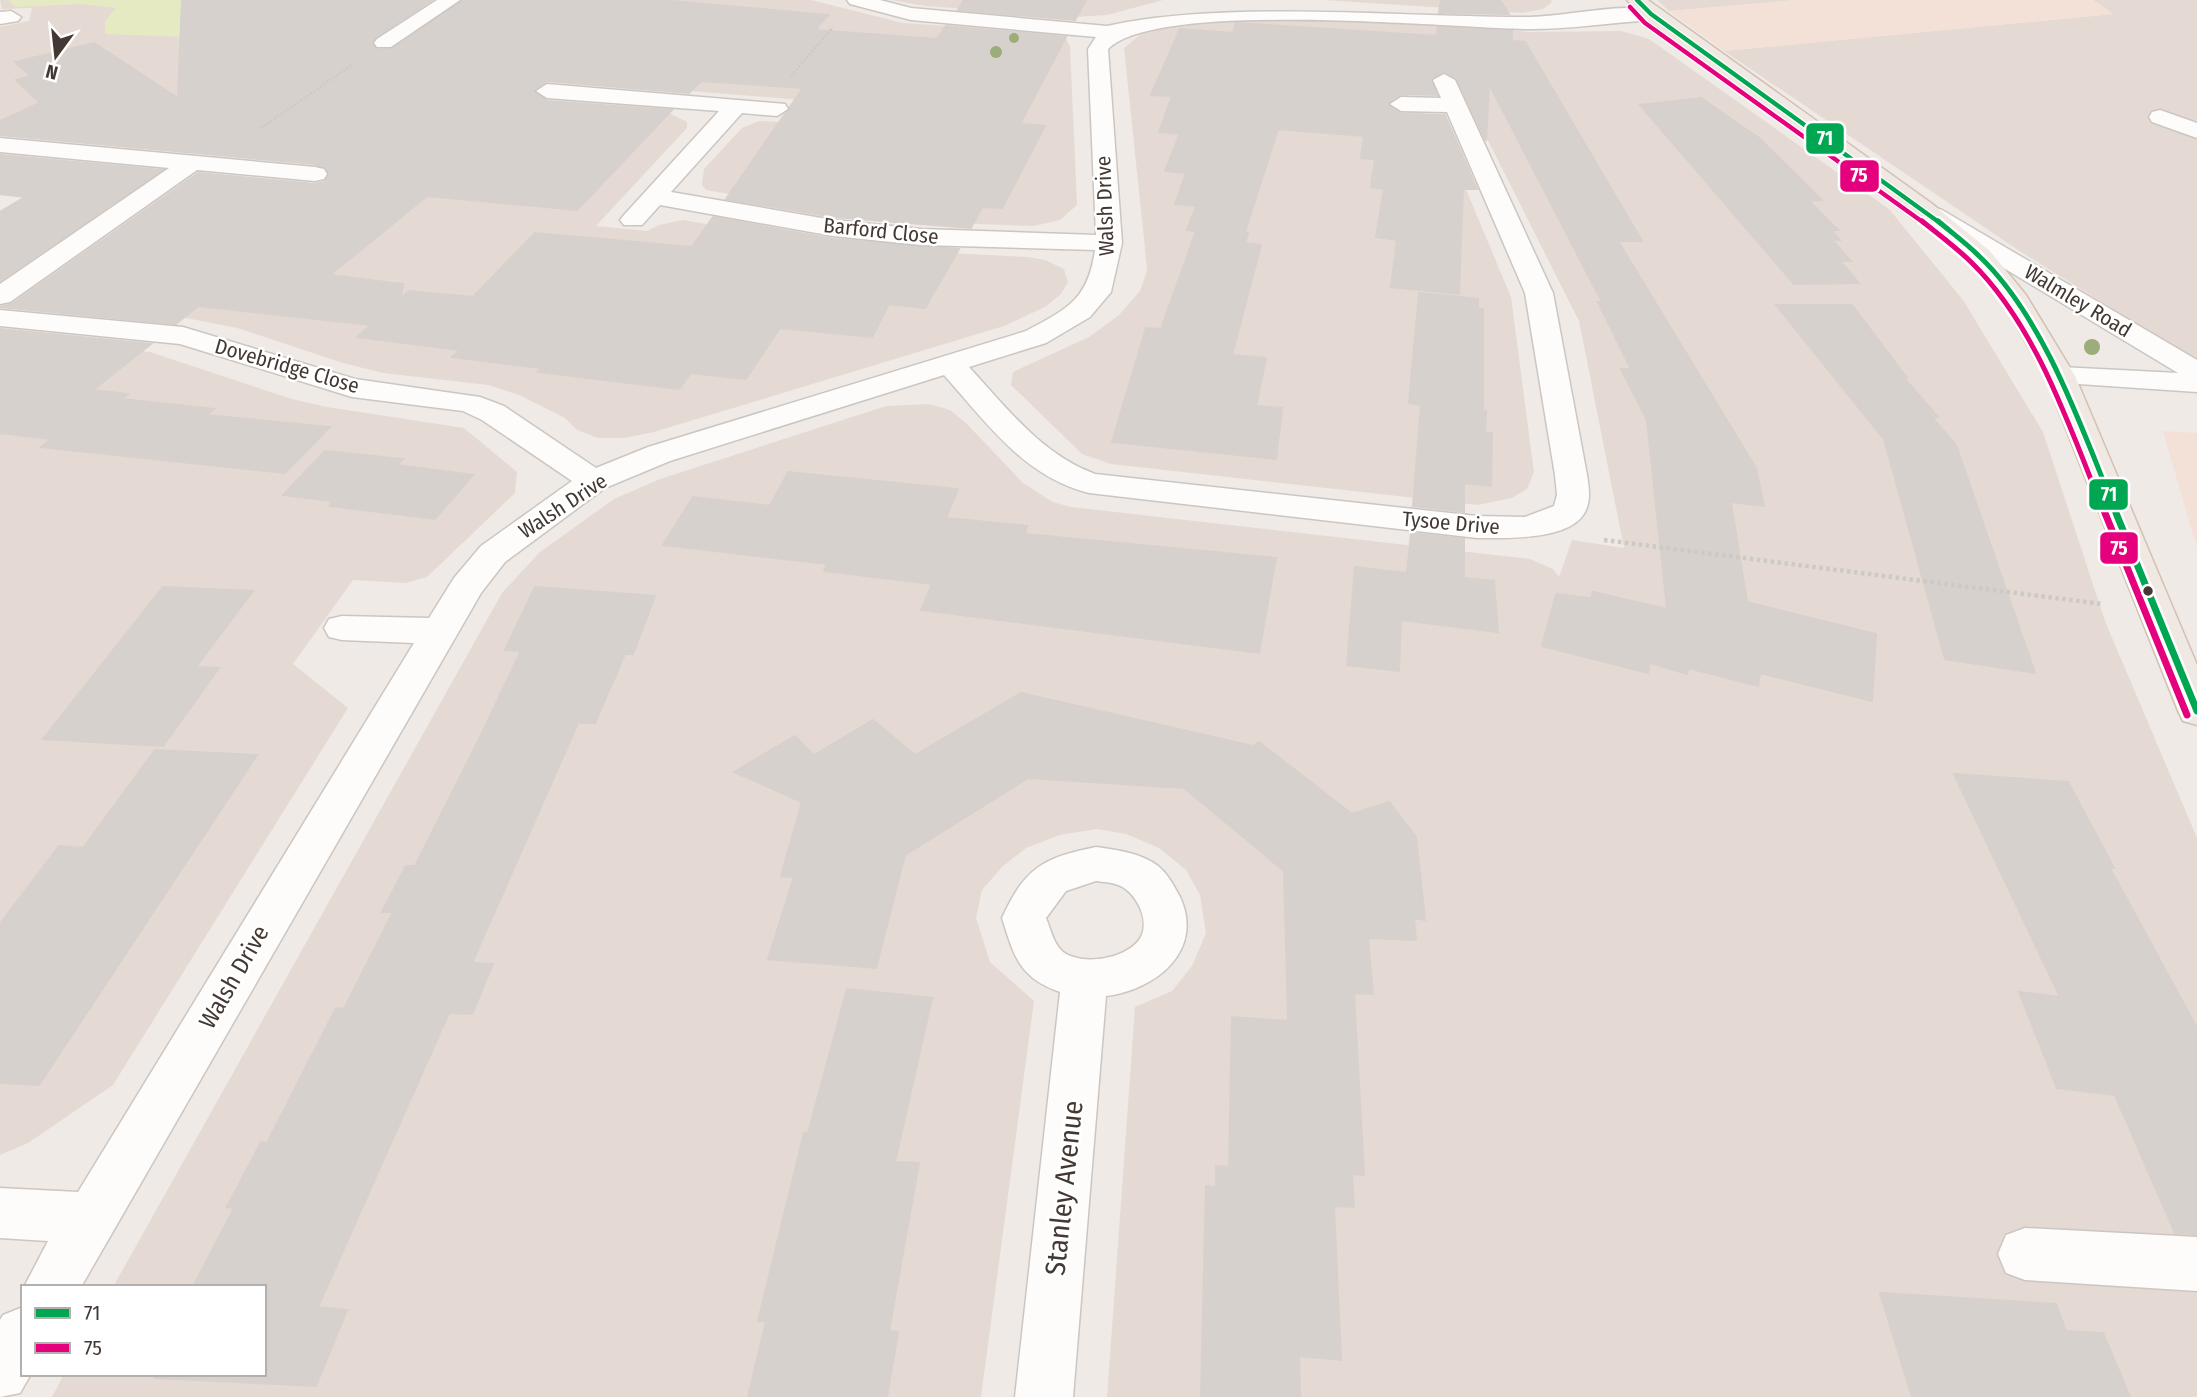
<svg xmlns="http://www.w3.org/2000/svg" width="2197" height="1397" viewBox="0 0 2197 1397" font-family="'Fira Sans Condensed',sans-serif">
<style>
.residential{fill:#e4dad3}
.commercial{fill:#f3e1d7}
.green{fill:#e5eac3}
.building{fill:#d7d1cd;stroke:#d7d0cc;stroke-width:2}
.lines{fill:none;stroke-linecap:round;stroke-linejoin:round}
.minor-casing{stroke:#cbc6c2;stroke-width:3}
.major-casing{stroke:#d2c1b2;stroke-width:3}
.path-far1{stroke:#cdc9c6;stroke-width:2.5;stroke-dasharray:2 2;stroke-linecap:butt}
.path{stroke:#cdc9c6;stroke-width:4.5;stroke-dasharray:3.5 3.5;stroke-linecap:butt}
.minor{fill:#fdfcfb;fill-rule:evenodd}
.major{fill:#f0e8e2;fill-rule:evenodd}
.bus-1-far2-casing{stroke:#fff;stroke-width:7}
.bus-1-far1-casing{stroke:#fff;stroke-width:10}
.bus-1-casing{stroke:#fff;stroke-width:12}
.bus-2-far2-casing{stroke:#fff;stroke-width:7}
.bus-2-far1-casing{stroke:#fff;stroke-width:10}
.bus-2-casing{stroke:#fff;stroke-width:12}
.bus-1-far2{stroke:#00a651;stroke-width:4.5}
.bus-1-far1{stroke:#00a651;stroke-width:5}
.bus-1{stroke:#00a651;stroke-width:7}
.bus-2-far2{stroke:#e5007d;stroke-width:4.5}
.bus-2-far1{stroke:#e5007d;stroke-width:5}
.bus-2{stroke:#e5007d;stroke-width:7}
.tree{fill:#9cac7a}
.bus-dot{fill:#443932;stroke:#fff;stroke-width:2.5}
.labels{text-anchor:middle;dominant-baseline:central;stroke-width:5;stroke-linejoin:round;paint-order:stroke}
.far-street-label{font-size:21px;fill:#443932;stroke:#fff}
.street-label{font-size:24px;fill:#443932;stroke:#fff}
.near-street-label{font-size:28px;fill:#443932;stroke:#fff}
.line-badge{stroke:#fff;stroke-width:2.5}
.badge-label{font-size:19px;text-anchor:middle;font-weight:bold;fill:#fff}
</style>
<rect width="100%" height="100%" fill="#efeae6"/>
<g class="residential">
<polygon points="0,0 423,0 356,46 397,49 476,0 811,0 903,23 1055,33 1067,40 1070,47 1077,205 1060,220 1033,226 924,222 831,212 706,190 702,185 704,169 742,128 759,121 784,122 801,100 542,79 521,99 667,112 687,122 687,128 596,226 647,231 659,225 683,220 806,241 910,251 1028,257 1045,260 1064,269 1068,282 1061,294 1045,307 1004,326 654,432 624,438 598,438 577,430 565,418 519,395 488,385 383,373 343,363 237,328 181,317 316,187 348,163 0,127 0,27 29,21 32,8 2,9"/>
<polygon points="891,0 1163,0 1107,15 1076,17 925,6"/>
<polygon points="1324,0 1551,0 1552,2 1543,9 1523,13"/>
<polygon points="1657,0 1796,0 1669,11"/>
<polygon points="2093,0 2197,0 2197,361 2018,250 1724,51 2113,14"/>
<polygon points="1238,13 1532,32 1621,31 1649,39 1889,209 1963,300 2043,432 2105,621 2197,838 2197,1397 1107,1397 1135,1007 1172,991 1192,966 1206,933 1200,895 1186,870 1159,848 1126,834 1097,829 1060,835 1026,848 1002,867 982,890 976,918 990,962 1034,1001 981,1397 52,1397 64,1374 264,1374 264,1287 113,1287 502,593 540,552 614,499 660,479 886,406 930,404 950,410 967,424 1023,483 1053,502 1071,507 1530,559 1553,569 1559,577 1572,540 1624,548 1579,321 1457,79 1426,76 1421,93 1395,98 1399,110 1424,113 1437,120 1511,297 1534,472 1527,489 1512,498 1478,505 1111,464 1082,454 1011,385 1013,372 1089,337 1119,315 1140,291 1147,271 1145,249 1124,48 1146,30"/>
<polygon points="0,339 150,352 292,399 327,407 464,428 517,472 515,493 427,577 405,583 353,580 293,664 348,708 113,1085 28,1143 0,1155"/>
</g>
<g class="commercial">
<polygon points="1796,0 2093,0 2114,14 1724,51 1669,11"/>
<polygon points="2163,431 2197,433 2197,545 2193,535"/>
</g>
<polygon class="green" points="8,0 282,0 185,37 105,34 105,21 116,8 80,4 16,7"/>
<g class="building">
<polygon points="182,0 432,0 376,37 371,43 377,50 392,49 463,0 661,0 828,15 815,30 937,39 946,26 1066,37 1020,124 1045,126 1002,208 982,207 971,228 833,217 726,199 803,88 701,81 689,93 547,81 534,90 547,101 672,110 577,210 427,196 330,275 403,284 401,298 409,291 473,297 535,233 692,247 713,217 833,239 959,249 925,308 889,304 872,337 780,328 746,379 691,373 679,389 538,372 541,368 452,357 460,350 357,337 371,325 198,306 176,324 0,307 12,304 198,173 315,184 325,182 329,175 326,168 315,164 0,135 0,121 40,103 16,80 31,76 15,62 94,43 178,98"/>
<polygon points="964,0 1086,0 1075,20 958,10"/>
<polygon points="1441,0 1500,0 1509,14 1439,13"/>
<polygon points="1236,23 1437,36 1438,27 1512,31 1512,41 1525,42 1642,241 1618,241 1756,468 1764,506 1731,502 1747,602 1876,634 1872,701 1760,673 1758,686 1688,668 1687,674 1650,663 1648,673 1542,646 1556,594 1591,598 1593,592 1667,609 1647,420 1621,369 1631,369 1598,302 1602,302 1489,84 1486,141 1457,79 1445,72 1431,79 1437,95 1401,94 1388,103 1401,114 1445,115 1477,189 1463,189 1459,294 1391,287 1397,240 1376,237 1384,189 1371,187 1375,159 1361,158 1364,136 1278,129 1245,232 1248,233 1245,243 1261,245 1232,355 1266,358 1256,406 1282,408 1276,459 1112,442 1146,328 1161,329 1196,231 1187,230 1196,206 1175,204 1186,173 1165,171 1180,134 1159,132 1172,96 1151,95 1180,29 1233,33"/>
<polygon points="1701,98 1759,138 1822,200 1809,201 1838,230 1831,230 1840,240 1832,240 1851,261 1840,261 1859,283 1794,284 1640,105"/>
<polygon points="0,155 162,170 0,281 0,212 25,197 0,194"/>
<polygon points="1419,293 1478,299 1478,308 1483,309 1483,411 1486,411 1485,432 1492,433 1491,486 1464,483 1464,512 1413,506 1421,405 1409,403"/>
<polygon points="1776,305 1852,305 1907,378 1904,378 1938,417 1932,417 1956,445 2035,673 1945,659 1884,439"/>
<polygon points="0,329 151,344 93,390 128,394 122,399 214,409 206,415 330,427 285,473 41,447 51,439 0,433"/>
<polygon points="325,451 403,459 397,465 473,475 435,519 330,506 331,501 283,495"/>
<polygon points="788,472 958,489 946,518 1027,526 1025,534 1276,558 1259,653 921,610 932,584 824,571 827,564 663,545 693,497 770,506"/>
<polygon points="1411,533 1464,539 1464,578 1494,581 1498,632 1401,620 1399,671 1347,665 1355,567 1407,573"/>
<polygon points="163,587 253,591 196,667 219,668 163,746 43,739"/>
<polygon points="535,587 655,596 633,654 625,654 595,723 578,723 472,963 493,964 472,1014 449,1013 318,1307 347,1310 316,1386 155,1378 157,1374 264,1374 264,1287 193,1287 234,1208 227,1207 261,1142 267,1143 336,1008 344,1009 393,912 382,912 406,866 415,866 479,739 521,651 505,650"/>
<polygon points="1021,693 1253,746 1259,742 1352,814 1389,802 1416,837 1425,920 1414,918 1416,940 1368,938 1373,994 1354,993 1364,1175 1352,1174 1354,1207 1334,1206 1341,1360 1299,1356 1300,1397 1201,1397 1206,1186 1216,1187 1216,1166 1229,1167 1232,1017 1288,1021 1284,871 1230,826 1184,788 1028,778 905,855 876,968 768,959 794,877 781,876 802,802 734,772 795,736 814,755 873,720 915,755"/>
<polygon points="155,750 257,755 39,1085 0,1083 0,924 59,846 83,848"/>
<polygon points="1954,774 2068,782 2114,868 2110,868 2197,1028 2197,1234 2175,1233 2115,1095 2057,1088 2019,992 2060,997"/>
<polygon points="847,989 932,998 895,1162 919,1163 889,1331 898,1332 887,1397 748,1397 766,1321 758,1321 804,1133 808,1133"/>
<polygon points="1880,1293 2056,1304 2066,1331 2103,1333 2130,1397 1912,1397"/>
</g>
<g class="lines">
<defs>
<g id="minor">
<polygon points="437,0 460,0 391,47 377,47 374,43 377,39"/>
<path d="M847 0H880L911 8 1107 26C1226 0 1396 17 1525 17 1561 17 1627 2 1658 10L1661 14 1658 18 1651 20C1609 23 1565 30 1523 29 1439 27 1158 0 1108 49L1122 243 1111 292 1090 317 1046 343 969 367C1007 408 1041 454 1095 474L1477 516 1525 517 1554 506 1557 495 1555 475 1525 293 1447 112 1401 111 1390 104 1401 97 1441 98 1433 80 1444 74 1455 80 1553 293 1587 475C1589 488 1591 501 1585 512 1570 541 1504 538 1477 538L1089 493C1024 477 986 422 944 375L670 461 605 488 505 562 481 593 81 1287H24L48 1241 0 1238V1188L78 1192 414 643 342 640 329 637 324 628 329 619 342 616 429 618 454 578 481 546 572 481 482 420 463 411 352 397 180 344 0 326V310L183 327 355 379 480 397 504 406 596 468 648 447 1026 331C1067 309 1088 300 1095 250L921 245 833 236 660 205 642 225H624L620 220 624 215 719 111 547 98 536 91 547 84 785 104 788 109 777 116 742 113 671 192 833 220 921 229 1096 235 1088 49 1096 37 911 20 850 4Z"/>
<polygon points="11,11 21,17 18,21 0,24 0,12"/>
<polygon points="2160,110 2197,123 2197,138 2152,122 2149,117 2152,112"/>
<polygon points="0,138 315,167 324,169 327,174 324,179 315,181 197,170 10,302 0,304 0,284 169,168 0,152"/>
<polygon points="1933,207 1942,210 2197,360 2197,392 2049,382 2045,376 2049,370 2060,367 2178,373 1924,220 1920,215 1924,210"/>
<path d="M1096 847C1117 850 1141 853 1158 866 1168 874 1174 886 1180 897 1205 951 1155 990 1106 996L1073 1397H1015L1060 992C1019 978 1014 956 1002 918 1025 868 1042 858 1096 847ZM1096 881C1103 882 1111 882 1118 885 1136 891 1152 922 1139 940 1125 959 1082 966 1063 952 1053 943 1051 930 1046 918L1066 891Z"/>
<polygon points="2025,1228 2197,1237 2197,1291 2025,1280 2006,1273 1998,1254 2006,1235"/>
<polygon points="23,1307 23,1374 31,1374 20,1393 0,1397 0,1320 3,1315"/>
</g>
<polygon id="major" points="1627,0 1648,0 1931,203 1990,251 2026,295 2075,376 2197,665 2197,725 2183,721 2178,711 2045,376 2004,304 1972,263 1913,213 1644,18"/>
</defs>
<use href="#minor" class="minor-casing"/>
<use href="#major" class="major-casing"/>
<g class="path-far1">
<polyline points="791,76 833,27"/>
<polyline points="261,128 352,65"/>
</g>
<polyline class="path" points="1604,540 2102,604"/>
<use href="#minor" class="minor"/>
<use href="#major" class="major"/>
<defs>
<polyline id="bus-1-far2" points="1637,0 1651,14 1940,223"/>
<path id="bus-1-far1" d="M1938 221C1952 233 1966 243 1979 256 2045 318 2083 432 2117 515"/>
<polyline id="bus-1" points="2116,513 2197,711"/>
<polyline id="bus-2-far2" points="1630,7 1645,23 1924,223"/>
<path id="bus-2-far1" d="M1922 221C1939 235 1957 248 1972 263 2038 328 2071 431 2105 515"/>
<polyline id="bus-2" points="2105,513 2187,715"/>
</defs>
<use href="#bus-1-far2" class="bus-1-far2-casing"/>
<use href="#bus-1-far1" class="bus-1-far1-casing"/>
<use href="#bus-1" class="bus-1-casing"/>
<use href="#bus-2-far2" class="bus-2-far2-casing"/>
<use href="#bus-2-far1" class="bus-2-far1-casing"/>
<use href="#bus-2" class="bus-2-casing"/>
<use href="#bus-1-far2" class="bus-1-far2"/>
<use href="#bus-1-far1" class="bus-1-far1"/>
<use href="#bus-1" class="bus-1"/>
<use href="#bus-2-far2" class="bus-2-far2"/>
<use href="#bus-2-far1" class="bus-2-far1"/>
<use href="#bus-2" class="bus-2"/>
</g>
<g class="tree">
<circle cx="1014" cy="38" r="5"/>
<circle cx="996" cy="52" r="6"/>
<circle cx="2092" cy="347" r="8"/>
</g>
<circle class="bus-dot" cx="2148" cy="591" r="6"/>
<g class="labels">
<g class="far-street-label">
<text transform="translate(1105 206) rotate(-92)">Walsh Drive</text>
<text transform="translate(881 231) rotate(6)">Barford Close</text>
<text transform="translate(2078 301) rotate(31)">Walmley Road</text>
<text transform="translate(287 366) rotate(16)">Dovebridge Close</text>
<text transform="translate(563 506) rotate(-33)">Walsh Drive</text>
<text transform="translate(1451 523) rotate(5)">Tysoe Drive</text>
</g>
<g class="street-label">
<text transform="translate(234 977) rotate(-60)">Walsh Drive</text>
</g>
<g class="near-street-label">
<text transform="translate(1064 1188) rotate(-84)">Stanley Avenue</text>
</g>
</g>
<g class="line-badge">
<rect x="1805" y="122" width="40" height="33" rx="7" fill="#00a651"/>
<rect x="1839" y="159" width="41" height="34" rx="7" fill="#e5007d"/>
<rect x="2088" y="478" width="41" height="33" rx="7" fill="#00a651"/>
<rect x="2099" y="531" width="40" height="34" rx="7" fill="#e5007d"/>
</g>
<g class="badge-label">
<text x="1825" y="145">71</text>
<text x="1859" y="182">75</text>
<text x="2109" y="501">71</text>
<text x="2119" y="555">75</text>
</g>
<rect x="21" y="1285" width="245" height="91" fill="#ffffff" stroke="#b4b0ad" stroke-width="2"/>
<rect x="35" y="1308" width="35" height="10" fill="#00a651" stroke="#b4b0ad" stroke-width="2"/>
<text x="84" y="1320" font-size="21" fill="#443932">71</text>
<rect x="35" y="1343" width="35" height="10" fill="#e5007d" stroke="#b4b0ad" stroke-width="2"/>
<text x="84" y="1355" font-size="21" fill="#443932">75</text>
<g transform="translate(56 56) rotate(195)" stroke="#ffffff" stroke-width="5" paint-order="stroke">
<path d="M0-5L12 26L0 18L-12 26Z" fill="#443932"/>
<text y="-10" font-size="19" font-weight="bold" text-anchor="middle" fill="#443932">N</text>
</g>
</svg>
